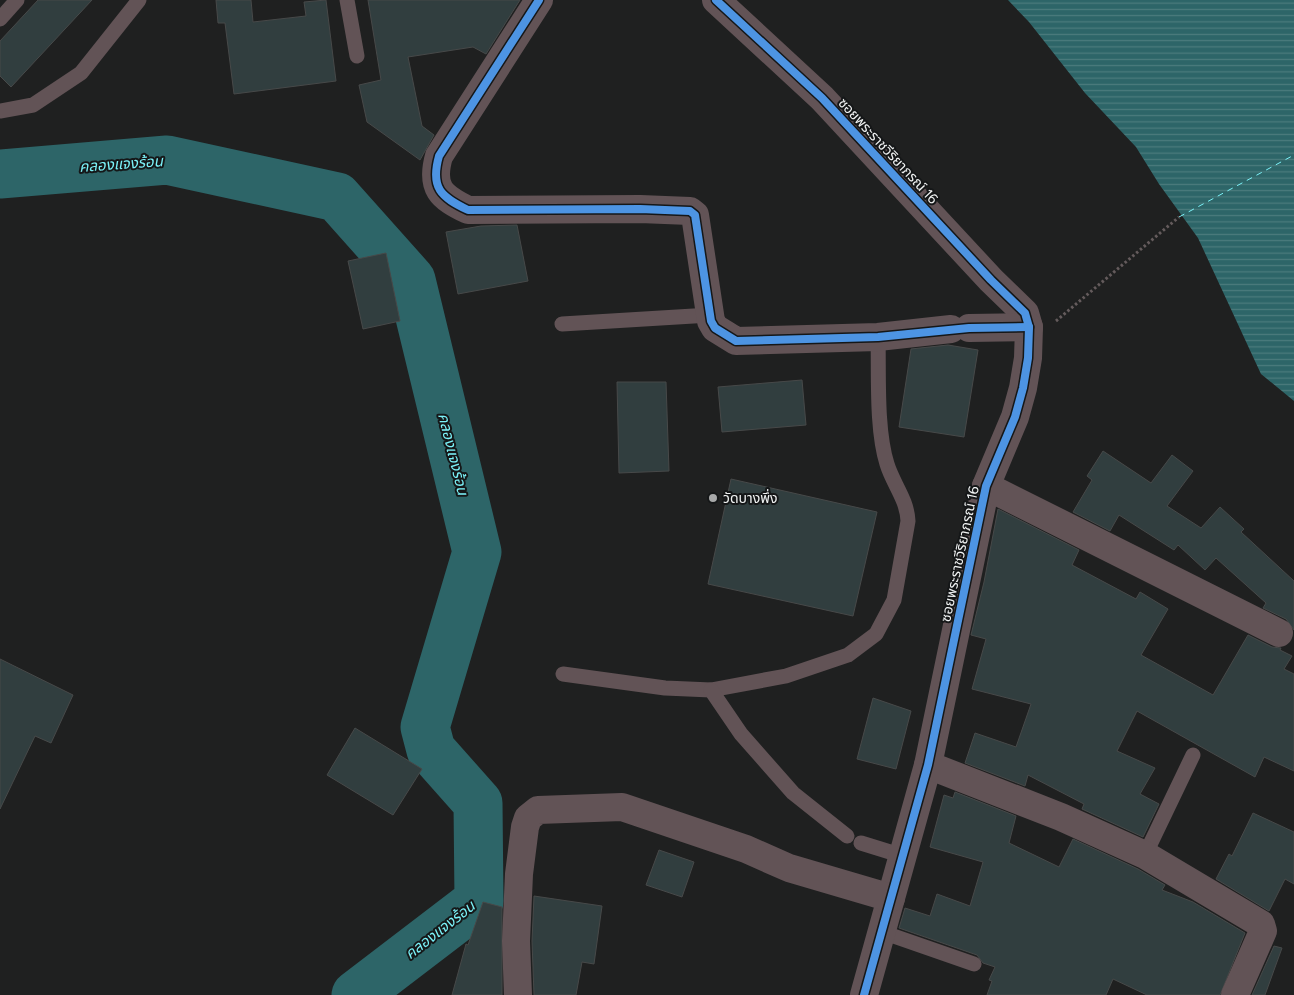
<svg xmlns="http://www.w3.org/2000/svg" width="1294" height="995" viewBox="0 0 1294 995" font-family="Figtree,'Noto Sans Thai',sans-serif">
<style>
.water{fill:url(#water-rules)}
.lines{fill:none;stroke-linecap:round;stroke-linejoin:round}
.river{stroke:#2d6568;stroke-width:49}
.ferry{stroke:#7bf2f8;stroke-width:1;stroke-dasharray:6 5;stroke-linecap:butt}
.building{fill:#313e3f;stroke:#474949}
.path{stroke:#645b5c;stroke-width:3;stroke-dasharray:2.5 2.5;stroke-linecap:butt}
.service{stroke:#625356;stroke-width:15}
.minor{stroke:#625356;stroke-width:28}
.cycleway-casing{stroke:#151718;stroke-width:11}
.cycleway{stroke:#4d94e3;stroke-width:8}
.poi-dot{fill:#a8a9a9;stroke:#151718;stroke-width:2}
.labels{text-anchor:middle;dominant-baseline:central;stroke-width:4;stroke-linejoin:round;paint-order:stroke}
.street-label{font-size:14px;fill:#f1f3f3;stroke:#151718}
.poi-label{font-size:14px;fill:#f1f3f3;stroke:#151718;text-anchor:start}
.water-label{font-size:15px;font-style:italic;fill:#7bf2f8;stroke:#151718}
</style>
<defs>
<pattern id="water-rules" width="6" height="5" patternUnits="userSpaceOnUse" patternTransform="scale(1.25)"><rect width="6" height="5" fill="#2d6568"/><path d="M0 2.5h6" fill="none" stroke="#4c7c7e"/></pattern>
</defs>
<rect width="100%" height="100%" fill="#1f2020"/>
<polygon class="water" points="1008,0 1294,0 1294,401 1261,374 1198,238 1159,184 1136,147 1085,93 1029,22"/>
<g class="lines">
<polyline class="river" points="0,174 167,160 337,197 411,280 477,552 425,727 431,750 478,803 479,901 356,995"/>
<polyline class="ferry" points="1179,217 1294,155"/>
</g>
<g class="building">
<polygon points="38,0 92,0 11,87 0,76 0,41"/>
<polygon points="216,0 251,0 253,22 306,16 304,2 326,0 336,81 234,94 225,23 218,23"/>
<polygon points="368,0 520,0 486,54 473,47 408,57 422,126 434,135 420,160 367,122 359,85 381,80"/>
<polygon points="517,225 528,281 458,294 446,232 481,226"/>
<polygon points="386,253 400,321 363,329 348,261"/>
<polygon points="948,345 978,350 964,437 899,427 911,349"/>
<polygon points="802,380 806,425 722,432 718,387"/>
<polygon points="617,382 666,382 669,471 619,473"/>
<polygon points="1103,451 1151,483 1172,455 1193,471 1167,506 1201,528 1220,507 1244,529 1241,532 1294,581 1294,630 1286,619 1263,608 1266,603 1216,558 1205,570 1178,545 1174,550 1119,515 1110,531 1073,512 1092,480 1087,476"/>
<polygon points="731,479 877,512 853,616 708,584"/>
<polygon points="998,509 1079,550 1072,565 1136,599 1140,592 1168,609 1141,655 1213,695 1248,635 1272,647 1281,648 1280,650 1292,656 1284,669 1294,674 1294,771 1264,757 1255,777 1137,711 1117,751 1155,768 1140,794 1159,804 1143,837 1082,809 1084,804 1028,775 1025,786 965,763 975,733 1016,747 1031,704 972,689 986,639 971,635 984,582"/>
<polygon points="0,659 73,695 51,743 35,736 0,809"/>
<polygon points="873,698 911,711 896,769 857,759"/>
<polygon points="355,728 422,769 393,815 327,775"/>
<polygon points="955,792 1016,816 1009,843 1059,867 1073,839 1138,869 1165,885 1162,890 1193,902 1245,933 1220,995 1147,995 1113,979 1106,995 987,995 992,981 989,980 995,967 983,963 977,955 899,928 905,908 930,916 937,894 970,906 983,862 930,847 944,795 953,798"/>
<polygon points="1253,813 1294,832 1294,884 1285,879 1269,911 1216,879 1229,854 1232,856"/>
<polygon points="659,850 694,862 682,897 646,885"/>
<polygon points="534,896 602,906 594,964 582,962 576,995 534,995 532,941"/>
<polygon points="483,902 502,907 502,995 452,995 466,944 468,945"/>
<polygon points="1274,946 1282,948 1265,995 1252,995"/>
</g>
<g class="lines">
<polyline class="path" points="1056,321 1179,217"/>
<g class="service">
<polyline points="347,0 357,56"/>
<polyline points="0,19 17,0"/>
<polyline points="0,111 33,105 81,73 139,0"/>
<polyline points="562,324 710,315"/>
<path d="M563 674 665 688 711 690 786 676 848 655 876 634 894 600 908 521C907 499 893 484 887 464 876 429 879 375 878 337"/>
<polyline points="711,690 741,734 793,793 847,836"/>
<polyline points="861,843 903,856"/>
<polyline points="1145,855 1193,755"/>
<polyline points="882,932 974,964"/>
</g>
<g class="minor">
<path d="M539 0 439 156C430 188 441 197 468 210L640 209 690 211 695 215 711 321 715 328 736 341 878 337 951 329"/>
<polyline points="716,0 822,98 991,280 1025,313 1029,327 1028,358 1023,388 1015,417 986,486 928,765 864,995"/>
<polyline points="969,328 1029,327"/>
<polyline points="986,486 1279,633"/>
<polyline points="928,765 1061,817 1145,855 1261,924 1263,931 1235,995"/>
<polyline points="518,995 516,941 519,874 525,827 528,818 538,810 622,807 746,849 789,868 891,898"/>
</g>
<defs>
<g id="cycleway">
<path d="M539 0 439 156C430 188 441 197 468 210L640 209 690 211 695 215 711 321 715 328 736 341 878 337 969 328 1029 327"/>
<polyline points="716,0 822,98 991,280 1025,313 1029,327 1028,358 1023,388 1015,417 986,486 928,765 864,995"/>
</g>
</defs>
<use href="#cycleway" class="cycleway-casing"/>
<use href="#cycleway" class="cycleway"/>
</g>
<circle class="poi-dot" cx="713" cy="498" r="5"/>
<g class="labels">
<g class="street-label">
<text transform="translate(888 151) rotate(47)">ซอยพระราชวีริยาภรณ์ 16</text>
<text transform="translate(960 554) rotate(-78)">ซอยพระราชวีริยาภรณ์ 16</text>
</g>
<g class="poi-label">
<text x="723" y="498">วัดบางพึ่ง</text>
</g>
<g class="water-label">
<text transform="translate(121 164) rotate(-4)">คลองแจงร้อน</text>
<text transform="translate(453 454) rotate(76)">คลองแจงร้อน</text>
<text transform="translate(440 930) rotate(-38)">คลองแจงร้อน</text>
</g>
</g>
</svg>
